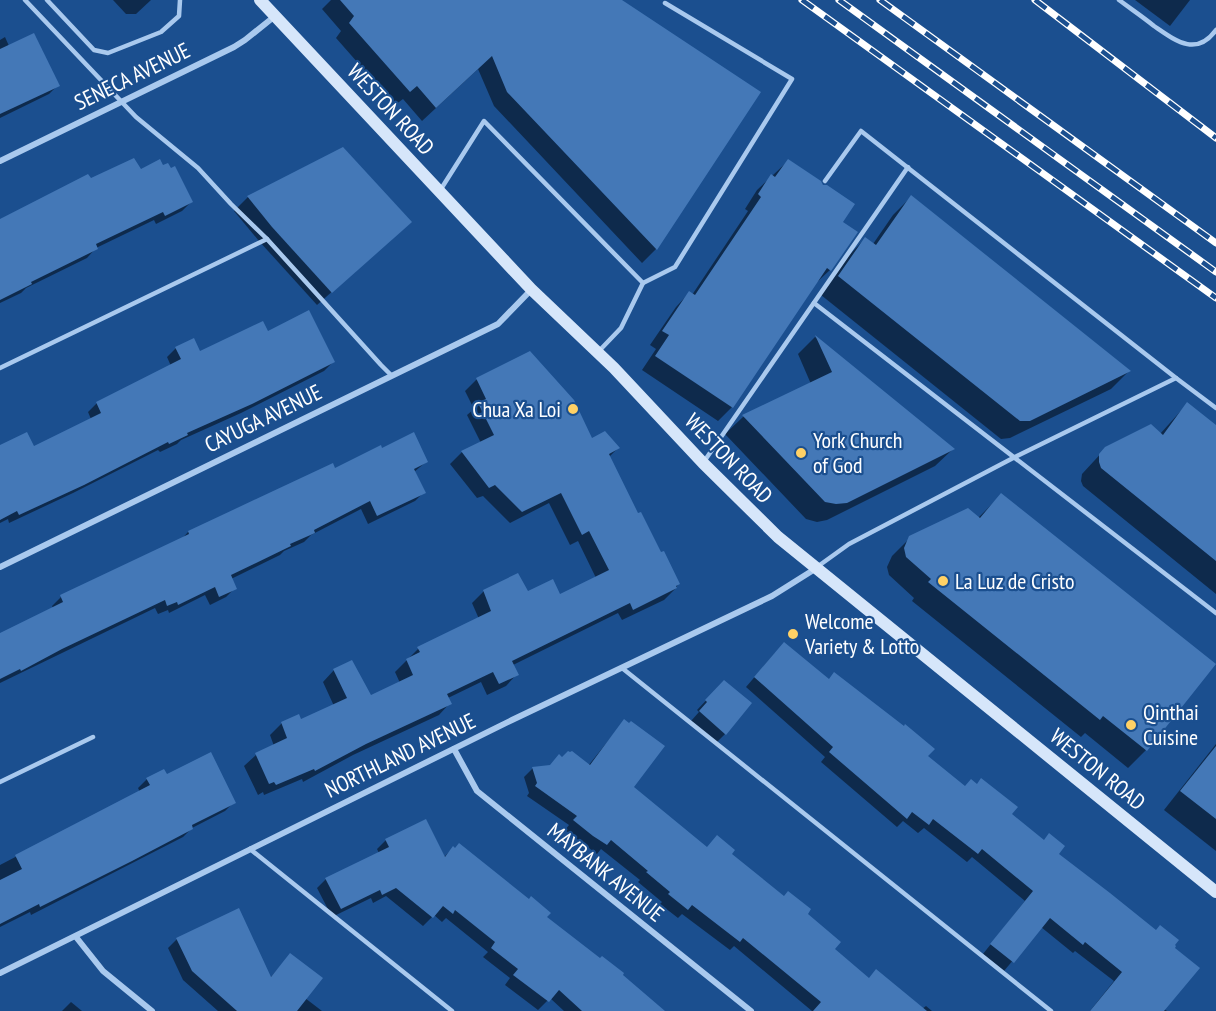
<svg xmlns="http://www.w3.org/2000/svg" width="1216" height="1011" viewBox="0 0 1216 1011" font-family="'PT Sans Narrow',sans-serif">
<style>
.shadow{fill:#0007}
.building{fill:#4478b7}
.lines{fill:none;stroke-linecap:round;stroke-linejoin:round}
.service{stroke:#a9c9ee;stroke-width:4.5}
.minor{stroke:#a9c9ee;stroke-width:6}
.secondary{stroke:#d6e6fa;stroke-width:12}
.rail-casing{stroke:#fff;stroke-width:7}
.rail{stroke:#1b4f8f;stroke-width:4.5;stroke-dasharray:14;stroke-linecap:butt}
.poi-dot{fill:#ffd166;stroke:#1b4f8f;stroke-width:2}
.labels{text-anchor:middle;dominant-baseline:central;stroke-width:4.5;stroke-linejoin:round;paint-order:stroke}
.street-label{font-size:22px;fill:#fff;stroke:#1b4f8f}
.poi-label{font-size:22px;fill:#fff;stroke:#1b4f8f;text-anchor:start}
</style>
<rect width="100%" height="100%" fill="#1b4f8f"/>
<g class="shadow">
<polygon points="113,0 151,0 136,14 126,14"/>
<polygon points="331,0 619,0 759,93 656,249 642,263 494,106 478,69 422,121 403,99 395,105 336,38 341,31 322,9"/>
<polygon points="1135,0 1190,0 1170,26"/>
<polygon points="5,37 9,46 58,85 49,94 0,118 0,40"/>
<polygon points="788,161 822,186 841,222 830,270 816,283 732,407 718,421 642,370 656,349 650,345 676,307 689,293 692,295 748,211 745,209 757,190"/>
<polygon points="140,171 191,202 182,211 156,224 154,220 96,248 87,258 26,288 21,293 0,303 0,221 90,180"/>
<polygon points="248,197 396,235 317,305 259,241 234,211"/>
<polygon points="911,197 1129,371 1111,389 1010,438 1001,439 821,295 847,257 865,239 873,244 893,215"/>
<polygon points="268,333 333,362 324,371 241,413 181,440 177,444 160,452 158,450 73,493 9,523 8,519 0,523 0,452 33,448 91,419 88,412 97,403 171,366 167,357 176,348 199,353"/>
<polygon points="815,337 953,449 935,466 827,520 817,522 806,519 725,434 743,417 811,384 798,354"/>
<polygon points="530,353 592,440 618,448 609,457 638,515 678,584 676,588 664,600 622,620 618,613 513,665 517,674 506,686 487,695 481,682 448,698 450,703 439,715 353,755 303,782 302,779 264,795 263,792 258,795 244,766 256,755 274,746 270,735 282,723 301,721 334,706 323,682 334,670 370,697 400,683 395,672 418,649 479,619 472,603 484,591 560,596 596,578 578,541 570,545 549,503 510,523 483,496 477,498 450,464 462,452 481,443 467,415 474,409 465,391 476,380"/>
<polygon points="1187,404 1216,427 1216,594 1083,486 1081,481 1082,474 1106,448 1160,434"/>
<polygon points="382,450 426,462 414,472 424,492 415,501 368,524 361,509 311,535 304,542 284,551 280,555 231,579 235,588 226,597 210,605 205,595 169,613 168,610 158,614 155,608 0,683 0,634 53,608 52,606 61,597 180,541 188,532"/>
<polygon points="1001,495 1146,750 1128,768 1085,733 1081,737 912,601 914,598 889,575 887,567 892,556 910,538 978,518"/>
<polygon points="775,653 926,756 965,787 1009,815 1172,946 1164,1009 1167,1011 1090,1011 1114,981 1075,951 1073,953 1041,927 1004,971 983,954 1025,901 972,857 967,862 924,828 918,833 903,821 897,827 821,762 825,757 746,687"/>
<polygon points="715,691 725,734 716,743 691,721 699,712 697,710"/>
<polygon points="624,721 632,787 706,848 730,854 806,914 833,949 868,979 922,1009 926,1006 932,1011 812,1011 734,946 730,950 682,914 678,918 660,904 662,902 638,882 640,880 601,849 597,854 565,830 569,825 527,796 529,793 524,777 533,768 588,766"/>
<polygon points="1216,744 1216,851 1164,810"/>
<polygon points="166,776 234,802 225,811 192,828 183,837 31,915 30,912 0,927 0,865 140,792 138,788 147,779"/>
<polygon points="386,840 443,858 453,848 621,975 662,1011 564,1011 550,998 538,1010 505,985 510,978 483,957 488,952 446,918 442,922 434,915 423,926 386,896 373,903 371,898 332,917 317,888 326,879 379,853 377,849"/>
<polygon points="177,939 270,978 290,955 305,998 322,1011 218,1011 183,980 168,948"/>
<polygon points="71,1002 82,1011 62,1011"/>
</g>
<g class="building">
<polygon points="340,0 622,0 761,92 657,250 507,92 492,56 436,108 417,86 410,92 349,23 354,16"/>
<polygon points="34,33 60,86 0,114 0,49"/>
<polygon points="343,147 412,222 332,293 272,227 247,196"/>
<polygon points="134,158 141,169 160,159 163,165 168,163 171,168 175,166 193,202 165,216 163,212 96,244 98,249 31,282 32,284 0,300 0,219 88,174 91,178"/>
<polygon points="788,159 821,181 823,185 827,185 855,204 843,222 858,232 831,271 827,268 733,408 655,356 669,335 662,331 689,291 695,295 761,197 758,194 771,174 775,177"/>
<polygon points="911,195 1131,371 1030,421 1020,421 838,276 865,237 876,245"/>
<polygon points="309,310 335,362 252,404 187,433 188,435 169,444 168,442 84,485 19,515 17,511 0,520 0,445 27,432 34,446 101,413 96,402 181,359 175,347 194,338 200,351 263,321 268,331"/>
<polygon points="815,335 955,449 847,503 836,504 825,502 742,415 832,372"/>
<polygon points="530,351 574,400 592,438 605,431 620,448 609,454 638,513 641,512 661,552 664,551 680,584 676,586 677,588 633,610 630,603 512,661 519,675 499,684 493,672 447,694 452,704 366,744 315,771 314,769 276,785 274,782 269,784 255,753 287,738 281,722 299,714 301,719 347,698 333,669 352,660 371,695 413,675 406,659 420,652 417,647 491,611 483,590 518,573 528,591 553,579 560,594 609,570 589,531 582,535 561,493 522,512 495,485 489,488 461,451 494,435 478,403 486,399 476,378"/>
<polygon points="1187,402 1216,425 1216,561 1101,468 1099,462 1099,454 1105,447 1151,424 1163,435"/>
<polygon points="414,432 428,462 414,469 426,493 377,516 370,501 314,530 315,533 290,544 291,546 231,575 237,589 219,597 215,587 178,605 177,602 167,606 165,600 62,649 21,671 20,669 0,679 0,633 63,602 60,595 189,534 188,531 333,463 335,468 381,445 382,448"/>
<polygon points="1001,493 1216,664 1147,751 1103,716 1100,720 928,582 931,579 906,557 904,548 909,536 968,508 980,518"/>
<polygon points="784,642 829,679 834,672 904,726 905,724 935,749 928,756 965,786 971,779 977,784 981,778 1018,807 1012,814 1044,840 1049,833 1065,846 1059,854 1110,893 1156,930 1160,925 1179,940 1175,945 1176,946 1175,948 1200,968 1164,1011 1090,1011 1122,972 1085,942 1083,945 1050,918 1014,963 990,944 1033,891 982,849 978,854 933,819 929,825 912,812 907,819 829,752 833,747 754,677"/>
<polygon points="724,680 752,703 726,735 699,711 707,702 705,700"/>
<polygon points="624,719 629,723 631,721 665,746 634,787 707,847 717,835 735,850 732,854 784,896 788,891 811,909 808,914 841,942 835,949 869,978 876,969 927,1011 813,1011 821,1002 743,938 740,942 692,905 688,910 668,894 670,892 646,872 648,871 611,840 607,845 593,836 573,820 577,816 535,786 537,783 532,767 550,765 559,754 562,757 568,751 570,752 572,751 590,765"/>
<polygon points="1216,746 1216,819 1180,791"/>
<polygon points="211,752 236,803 192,825 193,829 132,861 40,907 39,904 0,924 0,880 22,869 15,855 150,785 146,778 164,769 167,774"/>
<polygon points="426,819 445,857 453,846 455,848 459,843 529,899 531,896 551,913 547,917 600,958 602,956 624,973 623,975 665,1011 582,1011 559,990 549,1002 513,975 518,969 491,948 495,942 455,910 453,914 443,906 433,918 396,888 382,895 380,890 341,909 325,878 389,847 385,839"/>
<polygon points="239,908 271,977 290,953 323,978 297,1011 237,1011 192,971 176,938"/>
</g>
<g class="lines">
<g class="service">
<polyline points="47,0 94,50 108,53 161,32 179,16 180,0"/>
<path d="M1119 0C1131 9 1143 17 1154 26 1176 41 1196 57 1216 30"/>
<polyline points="825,181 861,131 1176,378"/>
<polyline points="441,189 484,121 643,283 621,328 599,351"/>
<polyline points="267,239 381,365 391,375"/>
<polyline points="643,283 675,267 792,79 665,3"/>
<polyline points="814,303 1216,613"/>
<polyline points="0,368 267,239 231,204 198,168 136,117 25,0"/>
<polyline points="703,463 908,167"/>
<polyline points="817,567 849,544 1015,457 1176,378 1216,408"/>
<polyline points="622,668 1051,1011"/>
<polyline points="0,782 93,737"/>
<polyline points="250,849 452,1011"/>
</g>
<g class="minor">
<polyline points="0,161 234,47 245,40 275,16"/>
<polyline points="0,567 498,324 531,290"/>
<polyline points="454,749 477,791 751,1011"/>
<polyline points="76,937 103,971 152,1011"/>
<polyline points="0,973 512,720 772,596 815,569"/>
</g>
<polyline class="secondary" points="260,0 531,289 614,368 703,463 778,537 1216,892"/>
<defs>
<g id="rail">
<polyline points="802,0 1216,298"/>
<polyline points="839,0 1216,272"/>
<polyline points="880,0 1216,243"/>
<polyline points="1035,0 1216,138"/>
</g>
</defs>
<use href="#rail" class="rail-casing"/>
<use href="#rail" class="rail"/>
</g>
<g class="poi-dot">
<circle cx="573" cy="409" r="6"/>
<circle cx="801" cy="453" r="6"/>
<circle cx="943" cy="581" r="6"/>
<circle cx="793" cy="634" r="6"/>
<circle cx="1131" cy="725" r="6"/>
</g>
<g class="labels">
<g class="street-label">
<text transform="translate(132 76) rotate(-26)">SENECA AVENUE</text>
<text transform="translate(391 109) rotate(47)">WESTON ROAD</text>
<text transform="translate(263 418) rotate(-26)">CAYUGA AVENUE</text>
<text transform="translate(729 458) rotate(46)">WESTON ROAD</text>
<text transform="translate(400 755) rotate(-26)">NORTHLAND AVENUE</text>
<text transform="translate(1098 769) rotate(39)">WESTON ROAD</text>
<text transform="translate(606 872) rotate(39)">MAYBANK AVENUE</text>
</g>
<g class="poi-label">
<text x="561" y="409" text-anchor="end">Chua Xa Loi</text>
<text x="813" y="440">York Church<tspan x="813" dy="25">of God</tspan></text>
<text x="955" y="581">La Luz de Cristo</text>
<text x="805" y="621">Welcome<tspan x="805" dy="25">Variety &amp; Lotto</tspan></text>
<text x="1143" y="712">Qinthai<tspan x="1143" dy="25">Cuisine</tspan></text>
</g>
</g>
</svg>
